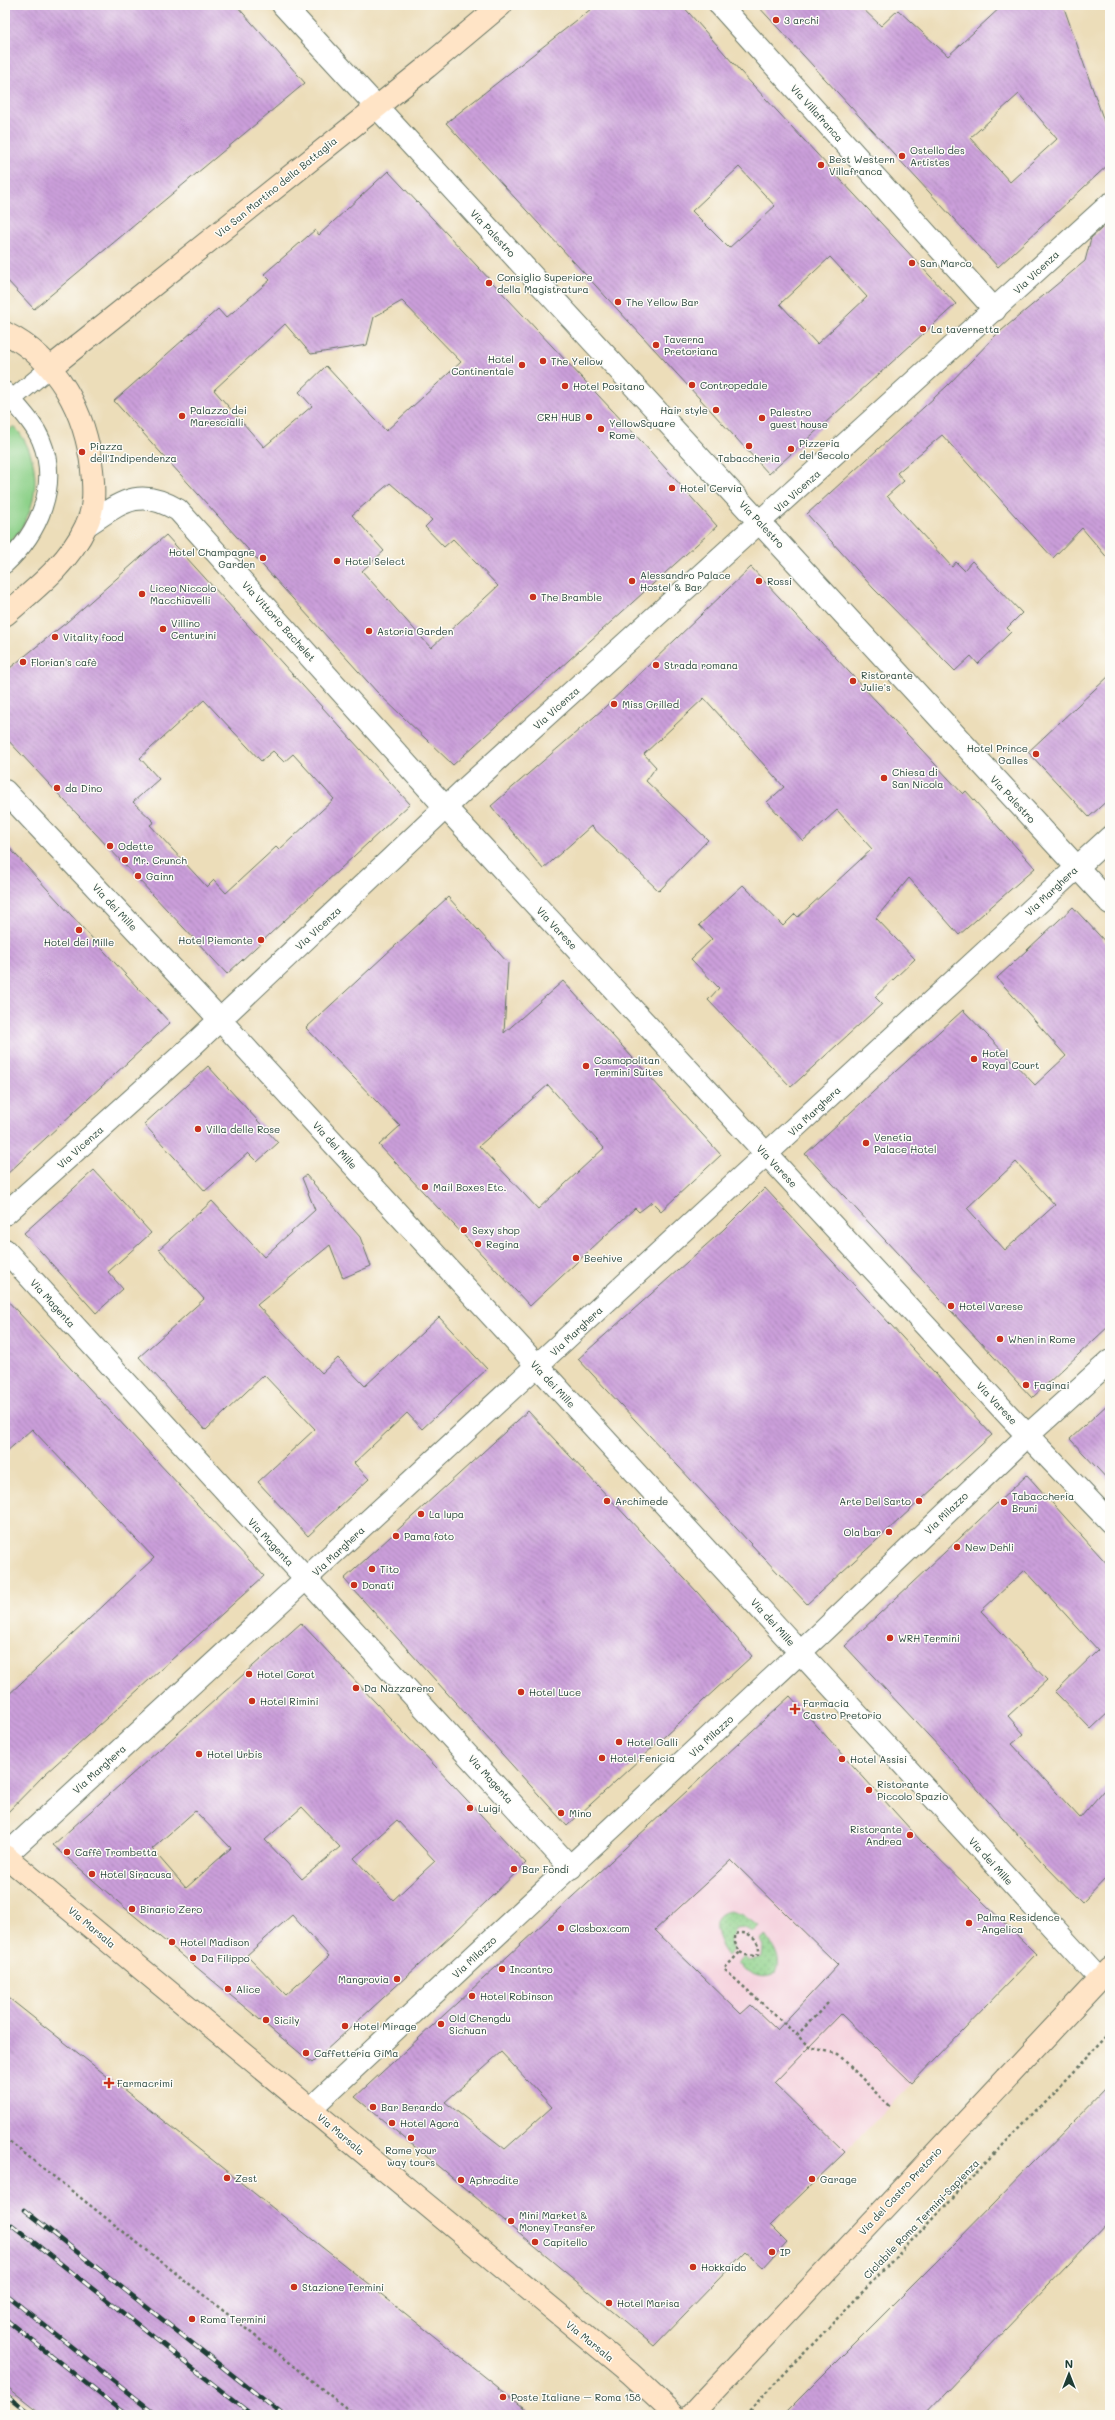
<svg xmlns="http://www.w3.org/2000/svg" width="1115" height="2420" viewBox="0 0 1115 2420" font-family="Mali,sans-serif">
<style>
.built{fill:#f4cfdc}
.grass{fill:url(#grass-dots);stroke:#56875f}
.green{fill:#8ed18a;stroke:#56875f}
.building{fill:url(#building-back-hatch);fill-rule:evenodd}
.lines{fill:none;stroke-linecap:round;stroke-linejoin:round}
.lane-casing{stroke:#677563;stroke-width:20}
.street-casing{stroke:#677563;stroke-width:24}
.secondary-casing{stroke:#677563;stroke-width:24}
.path{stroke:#677563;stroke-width:2.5;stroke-dasharray:3 3;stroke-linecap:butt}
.lane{stroke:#fff;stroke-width:18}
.street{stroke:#fff;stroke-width:22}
.secondary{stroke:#ffe4c6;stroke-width:22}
.rail-casing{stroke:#1f3d34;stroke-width:4.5}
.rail{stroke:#fdfcf7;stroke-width:3;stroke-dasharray:9;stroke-linecap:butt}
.poi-dot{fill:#c8321e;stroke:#fdfcf7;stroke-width:1.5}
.labels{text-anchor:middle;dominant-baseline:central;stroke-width:3;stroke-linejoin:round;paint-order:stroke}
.poi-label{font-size:10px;fill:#1f3d34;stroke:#fdfcf7;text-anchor:start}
.street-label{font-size:10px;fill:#1f3d34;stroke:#fdfcf7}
</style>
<defs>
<pattern id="grass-dots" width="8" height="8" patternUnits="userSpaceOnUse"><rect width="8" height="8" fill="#8ed18a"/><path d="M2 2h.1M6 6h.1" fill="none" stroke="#73ab72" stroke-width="1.8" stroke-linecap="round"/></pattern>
<pattern id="building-back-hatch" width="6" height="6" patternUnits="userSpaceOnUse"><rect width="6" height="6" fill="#cb9fda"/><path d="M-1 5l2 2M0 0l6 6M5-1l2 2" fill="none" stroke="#a483b2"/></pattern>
</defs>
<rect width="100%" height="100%" fill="#fdfcf7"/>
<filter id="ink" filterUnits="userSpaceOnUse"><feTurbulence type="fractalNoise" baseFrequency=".025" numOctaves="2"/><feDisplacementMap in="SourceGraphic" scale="8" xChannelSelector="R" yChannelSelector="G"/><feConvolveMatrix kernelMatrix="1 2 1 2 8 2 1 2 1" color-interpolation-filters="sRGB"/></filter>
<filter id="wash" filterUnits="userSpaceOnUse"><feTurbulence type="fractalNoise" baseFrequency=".012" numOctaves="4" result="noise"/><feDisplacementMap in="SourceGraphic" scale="16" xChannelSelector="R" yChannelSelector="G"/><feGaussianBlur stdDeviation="0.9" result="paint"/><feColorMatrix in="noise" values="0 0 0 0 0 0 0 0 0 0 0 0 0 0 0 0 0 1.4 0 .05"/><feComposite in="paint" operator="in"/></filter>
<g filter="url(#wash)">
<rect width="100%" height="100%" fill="#ecddb9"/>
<polygon class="built" points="711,1771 861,1996 841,2014 912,2083 845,2152 722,2033 622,1961"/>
<g class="grass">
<path d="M730 1911 743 1915 758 1926 752 1932 745 1928 735 1929 731 1940 734 1950 728 1955C718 1942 705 1915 730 1911Z"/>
<path d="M766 1935C773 1947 783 1959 776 1973 762 1982 749 1973 737 1964L743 1957 749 1961 762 1957 763 1946 760 1940Z"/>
</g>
<path class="green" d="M14 426C46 462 40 516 5 547V434Z"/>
<g id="blocks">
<g class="building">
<polygon points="5,5 236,5 305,83 34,309 5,278"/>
<path d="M596 5H682L740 71 956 304 769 474 446 123ZM739 167 775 206 729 248 692 211ZM830 257 867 297 817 344 780 304Z"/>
<path d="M757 5H859L881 26 898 10 948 56 1003 5H1063L1110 138V163L998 267ZM1019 94 1057 139 1010 182 970 138Z"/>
<path d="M388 171 642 442 717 526 453 765 377 692 114 401 218 309 226 318 270 280 264 274 315 230 319 235ZM402 301 461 362 386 431 326 366 299 392 312 406 264 447 214 390 285 324 311 354 367 345 374 317ZM390 483 432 520 425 527 444 547 453 539 498 586 431 648 362 571 384 551 352 515Z"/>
<polygon points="1110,221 1110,561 1082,528 1053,558 942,435 897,473 904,481 887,496 952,567 956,562 964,570 972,561 1022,613 1007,628 1011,632 978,664 971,656 955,671 873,588 807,514 947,386 996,335 1085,261 1091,238"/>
<path d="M166 535 410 804 227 974 5 737V672L67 622ZM204 700 261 761 273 751 284 762 293 754 334 799 279 850 276 847 226 893 214 880 207 887 150 825 154 822 133 802 159 779 140 758Z"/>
<polygon points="751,567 963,794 966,791 1035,868 959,935 909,878 876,918 915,959 875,997 882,1004 791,1087 708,1000 719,988 691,959 712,939 699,925 743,885 783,926 795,914 798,917 872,849 837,810 803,841 767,802 784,787 704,698 644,754 656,767 646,781 708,840 659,891 591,826 543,869 491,806 602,710"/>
<polygon points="1110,675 1110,798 1089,817 1028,752"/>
<polygon points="5,843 170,1023 5,1176"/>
<path d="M448 897 508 963 504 1033 563 981 721 1155 661 1211 652 1202 639 1212 635 1208 530 1306 379 1145 400 1126 306 1028ZM548 1085 604 1148 538 1209 479 1146Z"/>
<path d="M1073 907 1110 947V1325L1032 1398 805 1154 963 1010 1035 1085 1066 1056 997 978ZM1016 1162 1055 1205 1005 1250 967 1208Z"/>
<polygon points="208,1066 278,1143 257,1162 248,1153 205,1191 144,1124"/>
<polygon points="94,1170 151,1233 108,1272 123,1289 96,1313 24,1233"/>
<polygon points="306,1175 360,1237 371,1266 343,1278 330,1245 257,1305 322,1373 338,1358 365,1386 439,1317 487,1369 422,1429 407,1413 354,1463 369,1479 308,1536 258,1482 315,1429 264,1375 206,1430 139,1357 204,1299 159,1249 212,1201 264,1257 315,1210 302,1178"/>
<polygon points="765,1188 992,1435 807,1604 578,1359 723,1230"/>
<polygon points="5,1298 264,1576 45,1774 5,1815 5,1698 154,1558 32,1429 5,1453"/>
<polygon points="1110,1402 1110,1482 1070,1439"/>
<polygon points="528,1411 698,1593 752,1656 567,1826 344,1579"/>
<polygon points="1027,1475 1110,1567 1110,1711 1091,1729 1055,1692 1098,1650 1025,1570 981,1611 1047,1680 1008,1716 1024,1734 1012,1744 1080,1818 1110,1783 1110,1874 1082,1903 1042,1862 956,1765 845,1646"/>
<path d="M301 1623 526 1863 453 1934 312 2063 125 1908 53 1845ZM302 1807 340 1847 302 1879 265 1840ZM195 1811 231 1848 186 1888 152 1849ZM397 1820 435 1861 393 1900 354 1858ZM292 1915 329 1956 286 1995 247 1955Z"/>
<path d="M790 1696 921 1841 1036 1954 912 2083 841 2014 774 2083 845 2152 770 2225 787 2242 763 2268 745 2252 654 2346 355 2097ZM731 1860 838 1965 777 2030 751 2005 741 2014 655 1930ZM501 2052 552 2107 505 2149 445 2102Z"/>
<polygon points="5,1995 533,2415 43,2415 5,2385"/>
<polygon points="1110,2084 1110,2220 924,2415 783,2415 955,2243"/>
</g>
</g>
</g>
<g filter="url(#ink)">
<use href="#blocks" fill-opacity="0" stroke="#677563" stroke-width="1"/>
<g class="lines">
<defs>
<g id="lane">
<path d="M5 391C17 407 33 421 41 440 60 485 39 533 5 564"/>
<polyline points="5,405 51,367"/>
</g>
<g id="street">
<polyline points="283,5 1110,903"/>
<polyline points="720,5 995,310"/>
<path d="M87 525C121 503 138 486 178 510L446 808 1010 1417 1110 1522"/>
<polyline points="5,791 200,998 1100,1979"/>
<polyline points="5,1214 193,1045 464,790 1110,204"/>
<polyline points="5,1250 571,1868"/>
<polyline points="5,1856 1110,837"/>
<polyline points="310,2109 822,1632 1027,1436 1110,1361"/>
</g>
<g id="secondary">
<path d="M5 333C58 359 86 413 92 470 94 489 95 508 86 526 69 563 35 589 5 615"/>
<polyline points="51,367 427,67 501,5"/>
<polyline points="5,1856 630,2373 675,2415"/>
<polyline points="691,2415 1110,1968"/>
</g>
</defs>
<use href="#lane" class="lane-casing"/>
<use href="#street" class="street-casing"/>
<use href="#secondary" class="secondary-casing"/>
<g class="path">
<path d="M740 1952 745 1955 756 1956 759 1954C760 1939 749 1930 735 1934V1943L740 1952 724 1969 797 2035"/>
<polyline points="828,2003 797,2035 809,2047 838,2054 890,2107"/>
<polyline points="5,2138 355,2415"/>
<polyline points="745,2415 1110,2033"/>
</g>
<use href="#lane" class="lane"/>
<use href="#street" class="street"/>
<use href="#secondary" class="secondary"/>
<defs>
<g id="rail">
<polyline points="24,2210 283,2415"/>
<polyline points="12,2225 252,2415"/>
<polyline points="5,2294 157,2415"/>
<polyline points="5,2319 126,2415"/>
<polyline points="5,2394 32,2415"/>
</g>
</defs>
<use href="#rail" class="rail-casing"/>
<use href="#rail" class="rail"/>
</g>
</g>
<g class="poi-dot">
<circle cx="776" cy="20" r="4"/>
<circle cx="902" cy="156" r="4"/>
<circle cx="821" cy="165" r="4"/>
<circle cx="912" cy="263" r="4"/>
<circle cx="489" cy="283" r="4"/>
<circle cx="618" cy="302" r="4"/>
<circle cx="923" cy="329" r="4"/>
<circle cx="656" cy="345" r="4"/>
<circle cx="543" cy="361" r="4"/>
<circle cx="522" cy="365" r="4"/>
<circle cx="692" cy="385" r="4"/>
<circle cx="565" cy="386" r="4"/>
<circle cx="716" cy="410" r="4"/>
<circle cx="182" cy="416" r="4"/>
<circle cx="589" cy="417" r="4"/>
<circle cx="762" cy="418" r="4"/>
<circle cx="601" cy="429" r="4"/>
<circle cx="749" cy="446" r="4"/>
<circle cx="791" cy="449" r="4"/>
<circle cx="82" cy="452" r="4"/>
<circle cx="672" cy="488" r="4"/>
<circle cx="263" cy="558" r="4"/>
<circle cx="337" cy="561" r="4"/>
<circle cx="632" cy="581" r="4"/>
<circle cx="759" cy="581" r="4"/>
<circle cx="142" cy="594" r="4"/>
<circle cx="533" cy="597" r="4"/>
<circle cx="163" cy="629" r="4"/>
<circle cx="369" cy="631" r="4"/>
<circle cx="55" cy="637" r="4"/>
<circle cx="23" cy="662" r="4"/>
<circle cx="656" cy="665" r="4"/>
<circle cx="853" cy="681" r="4"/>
<circle cx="614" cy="704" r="4"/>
<circle cx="1036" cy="754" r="4"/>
<circle cx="884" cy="778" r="4"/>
<circle cx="57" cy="788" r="4"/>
<circle cx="110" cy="846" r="4"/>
<circle cx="125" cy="860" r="4"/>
<circle cx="138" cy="876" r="4"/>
<circle cx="79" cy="930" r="4"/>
<circle cx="261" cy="940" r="4"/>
<circle cx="974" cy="1059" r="4"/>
<circle cx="586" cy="1066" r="4"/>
<circle cx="198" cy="1129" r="4"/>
<circle cx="866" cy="1143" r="4"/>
<circle cx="425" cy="1187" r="4"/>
<circle cx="464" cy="1230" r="4"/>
<circle cx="478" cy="1244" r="4"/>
<circle cx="576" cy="1258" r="4"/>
<circle cx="951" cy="1306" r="4"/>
<circle cx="1000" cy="1339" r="4"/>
<circle cx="1026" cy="1385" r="4"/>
<circle cx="607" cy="1501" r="4"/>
<circle cx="919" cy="1501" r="4"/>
<circle cx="1004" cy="1502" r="4"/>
<circle cx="421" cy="1514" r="4"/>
<circle cx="889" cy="1532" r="4"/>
<circle cx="396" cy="1536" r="4"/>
<circle cx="957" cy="1547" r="4"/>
<circle cx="372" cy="1569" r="4"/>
<circle cx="354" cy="1585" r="4"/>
<circle cx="890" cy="1638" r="4"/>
<circle cx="249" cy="1674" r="4"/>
<circle cx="356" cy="1688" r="4"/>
<circle cx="521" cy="1692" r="4"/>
<circle cx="252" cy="1701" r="4"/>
<path d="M793 1703h4v4h4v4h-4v4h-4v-4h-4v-4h4z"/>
<circle cx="619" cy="1742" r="4"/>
<circle cx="199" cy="1754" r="4"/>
<circle cx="602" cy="1758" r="4"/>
<circle cx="842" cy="1759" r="4"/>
<circle cx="869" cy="1790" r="4"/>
<circle cx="470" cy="1808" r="4"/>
<circle cx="561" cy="1813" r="4"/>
<circle cx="910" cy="1835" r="4"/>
<circle cx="67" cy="1852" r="4"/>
<circle cx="514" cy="1869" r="4"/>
<circle cx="92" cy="1874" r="4"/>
<circle cx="132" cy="1909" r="4"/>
<circle cx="969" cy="1923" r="4"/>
<circle cx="561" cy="1928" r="4"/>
<circle cx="172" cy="1942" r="4"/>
<circle cx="193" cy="1958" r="4"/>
<circle cx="502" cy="1969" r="4"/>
<circle cx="397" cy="1979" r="4"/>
<circle cx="228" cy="1989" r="4"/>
<circle cx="472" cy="1996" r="4"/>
<circle cx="266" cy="2020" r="4"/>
<circle cx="441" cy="2024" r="4"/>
<circle cx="345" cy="2026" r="4"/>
<circle cx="306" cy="2053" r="4"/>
<path d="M107 2077h4v4h4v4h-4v4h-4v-4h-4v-4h4z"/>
<circle cx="373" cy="2107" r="4"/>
<circle cx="392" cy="2123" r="4"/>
<circle cx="411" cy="2138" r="4"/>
<circle cx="227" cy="2178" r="4"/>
<circle cx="812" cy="2179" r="4"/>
<circle cx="461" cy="2180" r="4"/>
<circle cx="511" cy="2221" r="4"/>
<circle cx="535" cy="2242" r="4"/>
<circle cx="772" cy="2252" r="4"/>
<circle cx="693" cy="2267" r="4"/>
<circle cx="294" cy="2287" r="4"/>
<circle cx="609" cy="2303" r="4"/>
<circle cx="192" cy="2319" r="4"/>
<circle cx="503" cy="2397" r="4"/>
</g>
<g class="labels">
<g class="poi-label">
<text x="784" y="20">3 archi</text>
<text x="910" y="150">Ostello des<tspan x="910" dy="12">Artistes</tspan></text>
<text x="829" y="159">Best Western<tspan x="829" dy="12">Villafranca</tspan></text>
<text x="920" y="263">San Marco</text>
<text x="497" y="277">Consiglio Superiore<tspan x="497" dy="12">della Magistratura</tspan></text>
<text x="626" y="302">The Yellow Bar</text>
<text x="931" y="329">La tavernetta</text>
<text x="664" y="339">Taverna<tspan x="664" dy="12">Pretoriana</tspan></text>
<text x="514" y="359" text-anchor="end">Hotel<tspan x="514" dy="12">Continentale</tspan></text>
<text x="551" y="361">The Yellow</text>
<text x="700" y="385">Contropedale</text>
<text x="573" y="386">Hotel Positano</text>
<text x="190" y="410">Palazzo dei<tspan x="190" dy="12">Marescialli</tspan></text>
<text x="708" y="410" text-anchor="end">Hair style</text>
<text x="770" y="412">Palestro<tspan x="770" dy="12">guest house</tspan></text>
<text x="581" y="417" text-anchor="end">CRH HUB</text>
<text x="609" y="423">YellowSquare<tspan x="609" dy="12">Rome</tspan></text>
<text x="799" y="443">Pizzeria<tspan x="799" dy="12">del Secolo</tspan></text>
<text x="90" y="446">Piazza<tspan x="90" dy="12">dell'Indipendenza</tspan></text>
<text x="749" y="458" text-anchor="middle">Tabaccheria</text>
<text x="680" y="488">Hotel Cervia</text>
<text x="255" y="552" text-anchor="end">Hotel Champagne<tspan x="255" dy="12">Garden</tspan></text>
<text x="345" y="561">Hotel Select</text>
<text x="640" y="575">Alessandro Palace<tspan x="640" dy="12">Hostel &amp; Bar</tspan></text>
<text x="767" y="581">Rossi</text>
<text x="150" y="588">Liceo Niccolo<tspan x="150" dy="12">Macchiavelli</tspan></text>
<text x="541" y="597">The Bramble</text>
<text x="171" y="623">Villino<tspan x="171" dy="12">Centurini</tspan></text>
<text x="377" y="631">Astoria Garden</text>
<text x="63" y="637">Vitality food</text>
<text x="31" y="662">Florian's cafè</text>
<text x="664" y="665">Strada romana</text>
<text x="861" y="675">Ristorante<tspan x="861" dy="12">Julie's</tspan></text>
<text x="622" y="704">Miss Grilled</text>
<text x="1028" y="748" text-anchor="end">Hotel Prince<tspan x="1028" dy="12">Galles</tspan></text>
<text x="892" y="772">Chiesa di<tspan x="892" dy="12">San Nicola</tspan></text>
<text x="65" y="788">da Dino</text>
<text x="118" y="846">Odette</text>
<text x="133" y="860">Mr. Crunch</text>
<text x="146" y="876">Gainn</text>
<text x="253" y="940" text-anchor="end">Hotel Piemonte</text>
<text x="79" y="942" text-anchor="middle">Hotel dei Mille</text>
<text x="982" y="1053">Hotel<tspan x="982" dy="12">Royal Court</tspan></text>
<text x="594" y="1060">Cosmopolitan<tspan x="594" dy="12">Termini Suites</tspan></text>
<text x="206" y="1129">Villa delle Rose</text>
<text x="874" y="1137">Venetia<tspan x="874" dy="12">Palace Hotel</tspan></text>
<text x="433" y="1187">Mail Boxes Etc.</text>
<text x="472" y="1230">Sexy shop</text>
<text x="486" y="1244">Regina</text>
<text x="584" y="1258">Beehive</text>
<text x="959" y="1306">Hotel Varese</text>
<text x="1008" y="1339">When in Rome</text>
<text x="1034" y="1385">Faginai</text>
<text x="1012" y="1496">Tabaccheria<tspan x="1012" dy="12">Bruni</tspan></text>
<text x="615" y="1501">Archimede</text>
<text x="911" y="1501" text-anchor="end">Arte Del Sarto</text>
<text x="429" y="1514">La lupa</text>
<text x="881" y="1532" text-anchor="end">Ola bar</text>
<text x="404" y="1536">Pama foto</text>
<text x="965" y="1547">New Dehli</text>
<text x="380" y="1569">Tito</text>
<text x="362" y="1585">Donati</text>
<text x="898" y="1638">WRH Termini</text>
<text x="257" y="1674">Hotel Corot</text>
<text x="364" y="1688">Da Nazzareno</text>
<text x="529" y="1692">Hotel Luce</text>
<text x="260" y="1701">Hotel Rimini</text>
<text x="803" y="1703">Farmacia<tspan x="803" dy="12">Castro Pretorio</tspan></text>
<text x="627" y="1742">Hotel Galli</text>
<text x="207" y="1754">Hotel Urbis</text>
<text x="610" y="1758">Hotel Fenicia</text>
<text x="850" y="1759">Hotel Assisi</text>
<text x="877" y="1784">Ristorante<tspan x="877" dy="12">Piccolo Spazio</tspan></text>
<text x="478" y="1808">Luigi</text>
<text x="569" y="1813">Mino</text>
<text x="902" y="1829" text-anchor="end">Ristorante<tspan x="902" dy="12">Andrea</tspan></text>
<text x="75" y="1852">Caffè Trombetta</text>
<text x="522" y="1869">Bar Fondi</text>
<text x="100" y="1874">Hotel Siracusa</text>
<text x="140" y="1909">Binario Zero</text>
<text x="977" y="1917">Palma Residence<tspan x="977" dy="12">-Angelica</tspan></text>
<text x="569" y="1928">Closbox.com</text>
<text x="180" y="1942">Hotel Madison</text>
<text x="201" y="1958">Da Filippo</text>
<text x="510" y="1969">Incontro</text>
<text x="389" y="1979" text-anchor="end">Mangrovia</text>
<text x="236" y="1989">Alice</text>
<text x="480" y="1996">Hotel Robinson</text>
<text x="449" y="2018">Old Chengdu<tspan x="449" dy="12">Sichuan</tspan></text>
<text x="274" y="2020">Sicily</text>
<text x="353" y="2026">Hotel Mirage</text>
<text x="314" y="2053">Caffetteria GiMa</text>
<text x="117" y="2083">Farmacrimi</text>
<text x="381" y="2107">Bar Berardo</text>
<text x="400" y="2123">Hotel Agorà</text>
<text x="411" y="2150" text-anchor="middle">Rome your<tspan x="411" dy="12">way tours</tspan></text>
<text x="235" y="2178">Zest</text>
<text x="820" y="2179">Garage</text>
<text x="469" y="2180">Aphrodite</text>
<text x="519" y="2215">Mini Market &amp;<tspan x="519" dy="12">Money Transfer</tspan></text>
<text x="543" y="2242">Capitello</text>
<text x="780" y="2252">IP</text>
<text x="701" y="2267">Hokkaido</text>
<text x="302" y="2287">Stazione Termini</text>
<text x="617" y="2303">Hotel Marisa</text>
<text x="200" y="2319">Roma Termini</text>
<text x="511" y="2397">Poste Italiane – Roma 158</text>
</g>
<g class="street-label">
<text transform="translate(817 113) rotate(48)">Via Villafranca</text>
<text transform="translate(276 187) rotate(-39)">Via San Martino della Battaglia</text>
<text transform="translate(493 233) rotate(47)">Via Palestro</text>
<text transform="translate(1036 272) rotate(-43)">Via Vicenza</text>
<text transform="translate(797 491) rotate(-42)">Via Vicenza</text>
<text transform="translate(762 524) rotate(47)">Via Palestro</text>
<text transform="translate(279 621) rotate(48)">Via Vittorio Bachelet</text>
<text transform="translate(556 708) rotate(-42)">Via Vicenza</text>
<text transform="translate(1013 799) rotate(47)">Via Palestro</text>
<text transform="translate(1051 891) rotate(-43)">Via Marghera</text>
<text transform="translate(115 907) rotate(47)">Via dei Mille</text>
<text transform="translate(318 928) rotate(-43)">Via Vicenza</text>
<text transform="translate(557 928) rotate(47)">Via Varese</text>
<text transform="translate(814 1111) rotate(-43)">Via Marghera</text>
<text transform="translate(335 1145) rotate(48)">Via dei Mille</text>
<text transform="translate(80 1147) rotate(-42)">Via Vicenza</text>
<text transform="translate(777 1166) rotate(47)">Via Varese</text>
<text transform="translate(53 1303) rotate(48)">Via Magenta</text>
<text transform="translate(576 1331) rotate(-43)">Via Marghera</text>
<text transform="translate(553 1384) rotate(47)">Via dei Mille</text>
<text transform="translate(997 1403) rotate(47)">Via Varese</text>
<text transform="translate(946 1513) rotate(-44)">Via Milazzo</text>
<text transform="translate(271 1542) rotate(47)">Via Magenta</text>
<text transform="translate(338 1551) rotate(-43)">Via Marghera</text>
<text transform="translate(773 1622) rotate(48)">Via dei Mille</text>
<text transform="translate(711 1736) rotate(-43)">Via Milazzo</text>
<text transform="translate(99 1769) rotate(-42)">Via Marghera</text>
<text transform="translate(491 1779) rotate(48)">Via Magenta</text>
<text transform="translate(991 1861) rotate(48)">Via dei Mille</text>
<text transform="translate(92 1927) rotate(40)">Via Marsala</text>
<text transform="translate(474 1957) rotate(-43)">Via Milazzo</text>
<text transform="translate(341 2134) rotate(40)">Via Marsala</text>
<text transform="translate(900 2191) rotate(-47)">Via del Castro Pretorio</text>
<text transform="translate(921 2219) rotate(-46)">Ciclabile Roma Termini-Sapienza</text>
<text transform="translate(590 2341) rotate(39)">Via Marsala</text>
</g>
</g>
<rect width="1115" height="2420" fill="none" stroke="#fdfcf7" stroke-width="20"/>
<g transform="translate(1069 2374)" stroke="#fdfcf7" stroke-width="3" paint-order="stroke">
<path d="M0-3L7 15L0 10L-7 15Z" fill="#1f3d34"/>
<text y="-6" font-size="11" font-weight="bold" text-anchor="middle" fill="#1f3d34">N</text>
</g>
</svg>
